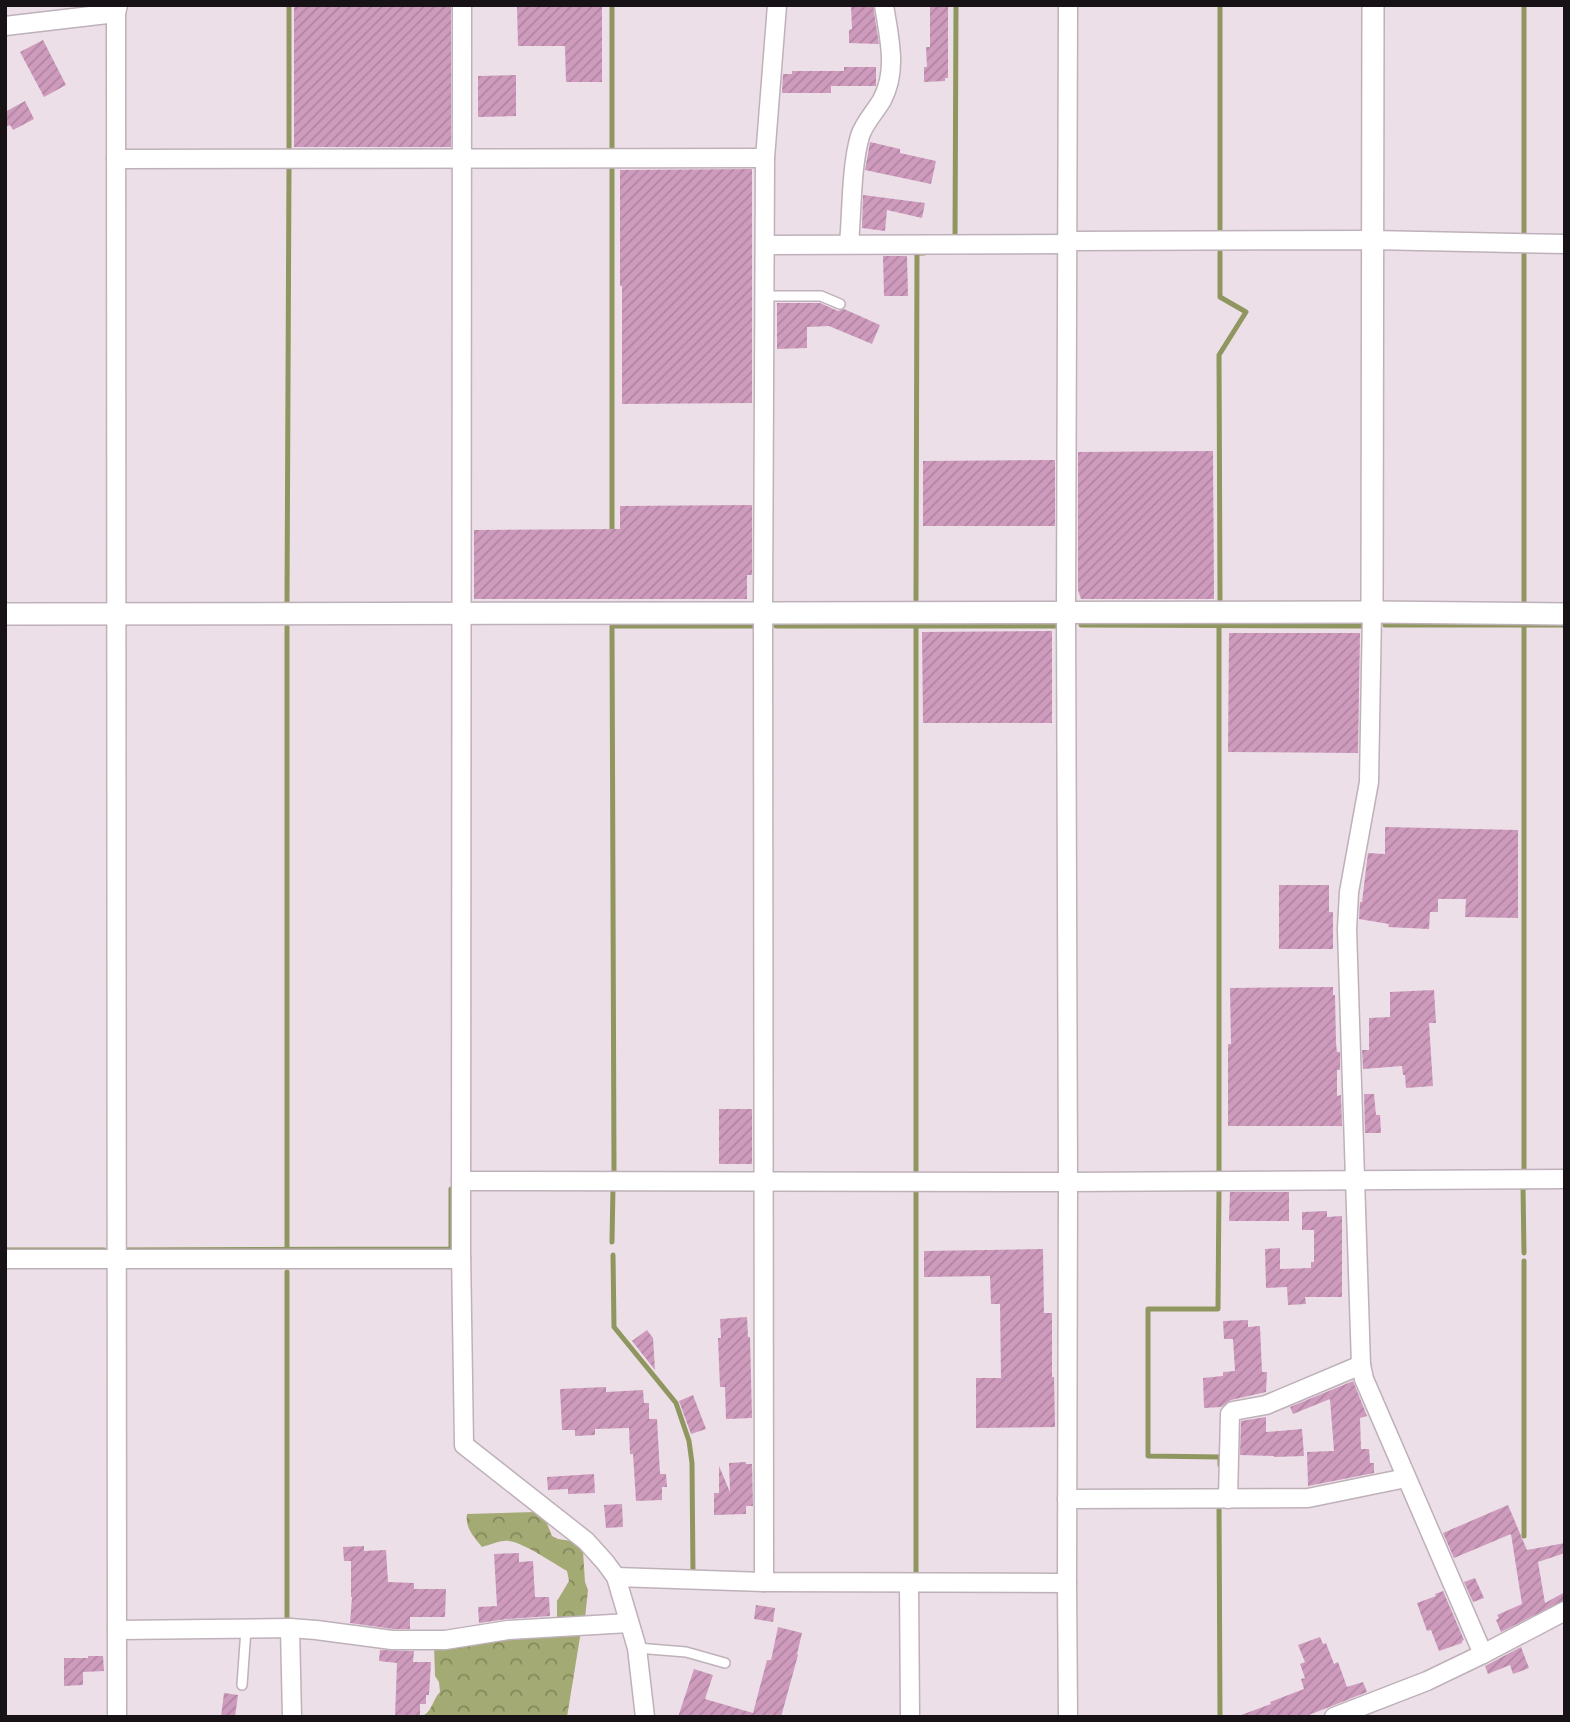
<svg xmlns="http://www.w3.org/2000/svg" width="1570" height="1722" viewBox="0 0 1570 1722" font-family="'Work Sans',sans-serif">
<style>
.forest{fill:url(#forest-crowns)}
.lines{fill:none;stroke-linecap:round;stroke-linejoin:round}
.stream{stroke:#8f965f;stroke-width:5}
.building{fill:url(#building-hatch)}
.service-casing{stroke:#beb1b9;stroke-width:12}
.minor-casing{stroke:#beb1b9;stroke-width:21}
.tertiary-casing{stroke:#beb1b9;stroke-width:24}
.service{stroke:#fff;stroke-width:9}
.minor{stroke:#fff;stroke-width:18}
.tertiary{stroke:#fff;stroke-width:21}
</style>
<defs>
<pattern id="forest-crowns" width="20" height="18" patternUnits="userSpaceOnUse" patternTransform="scale(1.75)"><rect width="20" height="18" fill="#a3aa73"/><path d="M2 6a3 3 0 1 1 6 0M12 15a3 3 0 1 1 6 0" fill="none" stroke="#84895d"/></pattern>
<pattern id="building-hatch" width="6" height="6" patternUnits="userSpaceOnUse" patternTransform="scale(1.75)"><rect width="6" height="6" fill="#ce9bbd"/><path d="M-1 1l2-2M0 6l6-6M5 7l2-2" fill="none" stroke="#b084a2"/></pattern>
</defs>
<rect width="100%" height="100%" fill="#eddfe8"/>
<g class="forest">
<path d="M537 1512 546 1521 552 1536 558 1539 578 1542 583 1551 585 1582 588 1590 585 1618 562 1620 557 1617V1601L569 1581 567 1571C555 1564 522 1542 509 1541 500 1540 490 1545 482 1547 474 1537 465 1528 467 1514Z"/>
<path d="M581 1631 567 1717H424V1715C432 1711 433 1699 440 1692L439 1682 435 1676 434 1645Z"/>
</g>
<g class="lines">
<g class="stream">
<polyline points="289,5 289,147"/>
<polyline points="612,5 612,152"/>
<polyline points="1220,5 1220,229"/>
<polyline points="612,165 612,536"/>
<polyline points="955,239 956,5"/>
<polyline points="1524,239 1524,5"/>
<polyline points="1524,250 1524,601"/>
<polyline points="916,600 917,253 924,253"/>
<polyline points="1220,600 1219,355 1246,312 1220,297 1220,252"/>
<polyline points="287,602 289,164"/>
<polyline points="1081,625 1361,626"/>
<polyline points="1385,625 1565,625"/>
<polyline points="776,626 1057,626"/>
<polyline points="287,627 287,1252"/>
<polyline points="614,1171 612,626 753,626"/>
<polyline points="916,1171 916,626"/>
<polyline points="1219,1171 1219,626"/>
<polyline points="1524,1172 1524,625"/>
<polyline points="916,1187 916,1575"/>
<polyline points="1219,1188 1218,1309 1148,1309 1148,1456 1220,1457 1220,1465"/>
<polyline points="612,1242 613,1187"/>
<polyline points="5,1250 104,1250"/>
<polyline points="126,1250 451,1249 451,1189"/>
<polyline points="1524,1253 1523,1187 1528,1187"/>
<polyline points="613,1255 614,1327 676,1403 689,1441 692,1463 693,1573"/>
<polyline points="1524,1261 1524,1536"/>
<polyline points="287,1272 287,1621"/>
<polyline points="1219,1505 1220,1716"/>
</g>
</g>
<g class="building">
<rect x="294" y="5" width="157" height="142"/>
<polygon points="517,5 602,5 602,82 566,82 565,46 518,46"/>
<polygon points="851,5 873,5 879,44 849,43 849,30 852,29"/>
<polygon points="930,5 948,5 948,78 945,78 945,81 924,82 924,67 927,67 926,47 930,47"/>
<polygon points="43,40 66,85 44,97 20,52"/>
<polygon points="844,67 876,67 876,86 831,86 831,93 782,93 783,74 792,74 792,71 844,71"/>
<polygon points="516,75 516,116 478,117 478,76"/>
<polygon points="25,101 34,119 13,130 10,125 5,127 5,112"/>
<polygon points="870,142 900,149 900,153 936,161 931,184 865,170"/>
<polygon points="752,169 752,403 622,404 622,286 620,286 620,170"/>
<polygon points="863,195 925,203 922,218 887,210 885,231 862,228"/>
<polygon points="883,256 907,256 908,296 884,296"/>
<polygon points="777,303 820,303 838,311 844,309 880,325 872,344 829,326 807,327 807,348 777,349"/>
<polygon points="1213,451 1214,599 1081,599 1078,590 1078,452"/>
<polygon points="1055,460 1055,526 923,526 923,461"/>
<polygon points="752,505 752,575 747,575 747,599 474,599 474,530 620,529 620,506"/>
<polygon points="1052,631 1052,723 923,723 922,632"/>
<polygon points="1229,633 1360,633 1358,753 1228,752"/>
<polygon points="1385,827 1518,830 1518,918 1465,917 1466,899 1438,899 1438,912 1430,912 1429,929 1388,927 1389,924 1359,919 1360,902 1362,902 1368,853 1385,854"/>
<polygon points="1279,885 1329,885 1329,912 1333,912 1333,949 1279,949"/>
<polygon points="1333,987 1333,995 1335,995 1336,1043 1337,1052 1340,1052 1340,1070 1337,1070 1337,1096 1341,1095 1342,1126 1228,1126 1228,1044 1231,1044 1230,988"/>
<polygon points="1434,990 1436,1023 1429,1023 1433,1086 1406,1088 1405,1075 1403,1075 1402,1066 1363,1069 1362,1050 1369,1050 1369,1018 1390,1017 1390,992"/>
<polygon points="1364,1094 1374,1094 1376,1115 1380,1115 1381,1133 1365,1133"/>
<rect x="719" y="1109" width="33" height="55"/>
<polygon points="1230,1192 1289,1192 1289,1221 1229,1221"/>
<polygon points="1327,1211 1327,1217 1342,1216 1342,1297 1305,1297 1306,1304 1288,1305 1287,1287 1266,1288 1265,1249 1280,1248 1280,1269 1311,1268 1311,1262 1314,1262 1314,1230 1302,1230 1302,1212"/>
<polygon points="1043,1249 1044,1313 1052,1313 1052,1377 1054,1377 1055,1427 976,1428 976,1378 1001,1378 1000,1304 991,1304 990,1276 924,1277 924,1251"/>
<polygon points="747,1317 748,1337 750,1337 752,1418 726,1419 725,1387 720,1387 718,1338 721,1338 720,1319"/>
<polygon points="1248,1320 1248,1327 1260,1326 1262,1372 1267,1372 1266,1392 1231,1400 1221,1407 1204,1408 1203,1378 1223,1376 1223,1372 1235,1371 1233,1339 1224,1339 1223,1321"/>
<polygon points="647,1330 653,1338 655,1370 632,1341"/>
<polygon points="1353,1381 1367,1416 1360,1418 1361,1449 1369,1449 1370,1463 1374,1463 1374,1473 1308,1486 1307,1452 1334,1451 1330,1399 1293,1414 1290,1407"/>
<polygon points="606,1387 606,1392 643,1390 644,1403 649,1403 649,1419 657,1419 660,1474 666,1474 667,1487 662,1487 662,1500 636,1501 633,1454 630,1454 629,1428 595,1429 595,1435 575,1436 575,1430 562,1430 560,1389"/>
<polygon points="693,1395 706,1429 691,1434 679,1401"/>
<polygon points="1266,1417 1266,1432 1302,1429 1304,1456 1274,1457 1274,1456 1240,1455 1241,1421"/>
<polygon points="746,1462 746,1464 752,1464 753,1506 746,1506 746,1514 714,1515 714,1493 719,1493 719,1466 730,1492 729,1463"/>
<polygon points="594,1474 595,1493 568,1494 568,1489 548,1490 547,1477"/>
<polygon points="622,1504 623,1527 606,1528 604,1505"/>
<polygon points="1508,1505 1527,1550 1565,1543 1565,1553 1538,1562 1545,1603 1565,1592 1565,1600 1501,1632 1496,1620 1499,1618 1497,1615 1522,1604 1511,1534 1454,1558 1443,1533"/>
<polygon points="364,1546 364,1551 386,1550 388,1582 414,1583 414,1589 446,1589 445,1617 410,1617 410,1629 393,1629 350,1623 352,1597 351,1597 351,1561 344,1561 343,1547"/>
<polygon points="519,1553 519,1562 533,1561 535,1597 549,1597 550,1616 507,1619 479,1623 478,1607 497,1606 494,1554"/>
<polygon points="1475,1578 1484,1598 1473,1602 1464,1582"/>
<polygon points="1443,1591 1464,1640 1462,1641 1462,1643 1439,1651 1431,1630 1427,1631 1417,1603 1436,1596 1435,1594"/>
<polygon points="756,1605 775,1608 773,1622 754,1619"/>
<polygon points="778,1627 802,1633 797,1654 798,1655 781,1717 678,1717 694,1669 713,1675 705,1699 753,1713 767,1660 771,1660"/>
<polygon points="1320,1637 1323,1644 1326,1643 1334,1664 1338,1662 1347,1687 1363,1682 1367,1692 1304,1717 1242,1717 1241,1715 1271,1704 1270,1702 1304,1689 1301,1679 1305,1678 1300,1664 1305,1662 1298,1645"/>
<polygon points="1521,1647 1529,1668 1513,1674 1510,1665 1488,1674 1485,1666"/>
<polygon points="380,1650 414,1651 413,1662 431,1662 429,1695 426,1695 426,1704 420,1704 420,1717 395,1717 397,1663 379,1661"/>
<polygon points="88,1656 103,1656 104,1671 83,1672 83,1685 64,1686 64,1658 88,1658"/>
<polygon points="224,1693 238,1695 235,1717 221,1717"/>
</g>
<g class="lines">
<defs>
<g id="service">
<polyline points="765,296 821,296 840,304"/>
<polyline points="637,1648 686,1652 725,1663"/>
<polyline points="242,1685 246,1629"/>
</g>
<g id="minor">
<polyline points="462,5 461,1251 464,1445 586,1541 605,1562 616,1577 637,1648 645,1717"/>
<polyline points="5,26 116,13"/>
<polyline points="116,159 765,158"/>
<polyline points="1068,241 1372,240 1565,244"/>
<path d="M849 244C852 211 851 167 860 136 864 123 875 112 882 100 898 70 889 38 884 5"/>
<polyline points="766,245 1068,244"/>
<polyline points="1372,612 1369,782 1349,892 1347,929 1361,1365 1364,1379 1483,1654"/>
<polyline points="461,1181 1068,1182 1565,1179"/>
<polyline points="5,1259 461,1259"/>
<polyline points="1067,1499 1308,1498 1406,1478"/>
<polyline points="1228,1499 1230,1414 1233,1411 1266,1405 1361,1365"/>
<polyline points="616,1577 764,1582 1067,1583"/>
<polyline points="764,1582 763,612 765,158 777,5"/>
<polyline points="909,1583 910,1717"/>
<polyline points="290,1628 292,1717"/>
<polyline points="117,1630 290,1628 316,1630 392,1640 445,1640 508,1630 629,1623"/>
<polyline points="117,1717 116,13 118,5"/>
<polyline points="1068,1717 1067,1583 1068,1182 1066,612 1068,5"/>
<polyline points="1334,1717 1427,1681 1483,1654 1565,1611"/>
</g>
<g id="tertiary">
<polyline points="1372,612 1373,5"/>
<polyline points="5,614 1372,612 1565,614"/>
</g>
</defs>
<use href="#service" class="service-casing"/>
<use href="#minor" class="minor-casing"/>
<use href="#tertiary" class="tertiary-casing"/>
<use href="#service" class="service"/>
<use href="#minor" class="minor"/>
<use href="#tertiary" class="tertiary"/>
</g>
<rect width="1570" height="1722" fill="none" stroke="#171215" stroke-width="14"/>
</svg>
